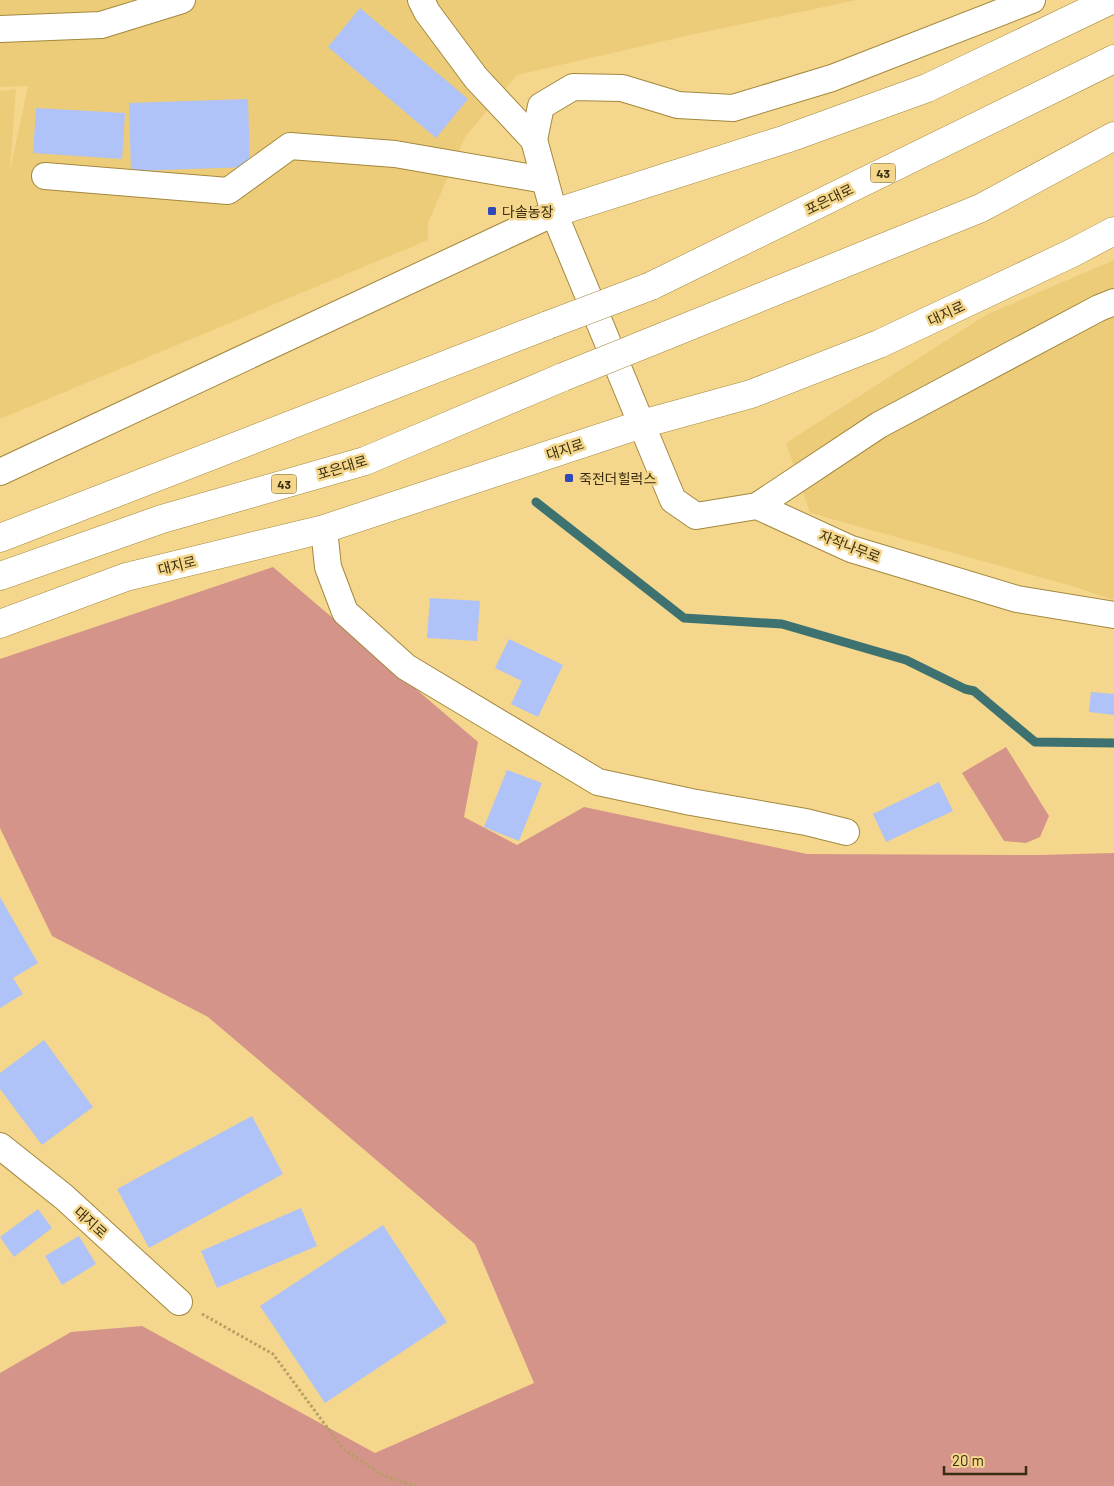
<svg xmlns="http://www.w3.org/2000/svg" width="1114" height="1486" viewBox="0 0 1114 1486" font-family="Barlow,'Noto Sans KR',sans-serif">
<style>
.built{fill:#eccc79}
.green{fill:#d5948a}
.lines{fill:none;stroke-linecap:round;stroke-linejoin:round}
.stream{stroke:#3d7271;stroke-width:9}
.building{fill:#afc3f8}
.minor-casing{stroke:#a3883e;stroke-width:28}
.major-casing{stroke:#a3883e;stroke-width:29}
.highway-casing{stroke:#a3883e;stroke-width:29}
.path{stroke:#b69f63;stroke-width:3;stroke-dasharray:2.5 2.5;stroke-linecap:butt}
.minor{stroke:#fff;stroke-width:26}
.major{stroke:#fff;stroke-width:28}
.highway{stroke:#fff;stroke-width:28}
.highway-bridge-casing{stroke:#a3883e;stroke-width:29;stroke-linecap:butt}
.highway-bridge{stroke:#fff;stroke-width:28}
.poi-dot{fill:#3148b9;stroke:#f4d78d;stroke-width:2}
.labels{text-anchor:middle;dominant-baseline:central;stroke-width:5;stroke-linejoin:round;paint-order:stroke}
.shield{fill:#f4d78d;stroke:#706034;stroke-width:1}
.shield-label{font-size:12px;font-weight:bold;fill:#382d0e}
.street-label{font-size:14px;fill:#382d0e;stroke:#f4d78d}
.poi-label{font-size:14px;fill:#382d0e;stroke:#f4d78d;text-anchor:start}
</style>
<rect width="100%" height="100%" fill="#f4d78d"/>
<g class="built">
<polygon points="0,0 857,0 690,35 517,75 465,137 428,223 428,240 0,419 0,91 16,89 10,171 28,86 0,87"/>
<polygon points="1114,260 1114,599 1110,599 1072,586 810,513 786,443 986,315"/>
</g>
<g class="green">
<polygon points="273,567 478,742 464,817 517,845 584,807 807,854 1039,855 1114,853 1114,1486 0,1486 0,1373 71,1332 142,1326 375,1453 534,1383 475,1244 208,1017 52,936 0,828 0,659"/>
<polygon points="1006,747 1049,816 1040,837 1026,843 1004,841 962,773"/>
</g>
<g class="lines">
<polyline class="stream" points="536,502 684,618 782,624 906,660 965,689 974,691 1035,742 1114,743"/>
</g>
<g class="building">
<polygon points="360,8 468,99 436,138 328,47"/>
<polygon points="248,99 250,167 131,171 129,103"/>
<polygon points="36,108 125,113 122,159 33,153"/>
<polygon points="430,598 480,601 477,641 427,638"/>
<polygon points="509,639 563,665 538,717 511,704 522,681 495,668"/>
<polygon points="1091,692 1114,694 1114,715 1089,712"/>
<polygon points="507,770 542,783 519,841 484,827"/>
<polygon points="939,782 953,811 886,842 873,814"/>
<polygon points="0,897 38,963 13,978 23,994 0,1008"/>
<polygon points="44,1040 93,1107 42,1145 0,1089 0,1073"/>
<polygon points="252,1116 283,1174 149,1248 117,1189"/>
<polygon points="301,1208 317,1246 217,1288 201,1251"/>
<polygon points="38,1209 52,1228 14,1257 0,1237"/>
<polygon points="383,1225 447,1322 325,1403 260,1306"/>
<polygon points="79,1236 96,1264 62,1285 45,1256"/>
</g>
<g class="lines">
<defs>
<g id="minor">
<polyline points="421,0 427,12 476,78 534,140 554,213 673,500 696,516 757,506 851,549 1017,599 1114,615"/>
<polyline points="0,29 101,25 182,0"/>
<polyline points="534,140 541,106 573,87 622,88 678,105 733,108 832,78 1032,0"/>
<polyline points="45,176 228,191 290,146 395,154 545,180"/>
<polyline points="0,472 554,213"/>
<polyline points="757,506 879,425 1099,308 1114,302"/>
<polyline points="324,529 328,567 345,612 406,667 598,782 691,802 806,822 846,832"/>
<polyline points="0,1146 64,1197 179,1302"/>
</g>
<polyline id="major" points="0,624 126,577 324,529 642,424 751,394 879,344 1072,253 1114,231"/>
<g id="highway">
<polyline points="554,213 786,139 927,88 1111,0"/>
<polyline points="651,286 1114,59"/>
<polyline points="665,336 981,208 1114,136"/>
<polyline points="0,538 548,325"/>
<polyline points="0,576 162,519 365,461 563,377"/>
</g>
</defs>
<use href="#minor" class="minor-casing"/>
<use href="#major" class="major-casing"/>
<use href="#highway" class="highway-casing"/>
<polyline class="path" points="202,1314 273,1354 343,1449 382,1475 415,1486"/>
<use href="#minor" class="minor"/>
<use href="#major" class="major"/>
<use href="#highway" class="highway"/>
<defs>
<g id="highway-bridge">
<polyline points="548,325 651,286"/>
<polyline points="563,377 665,336"/>
</g>
</defs>
<use href="#highway-bridge" class="highway-bridge-casing"/>
<use href="#highway-bridge" class="highway-bridge"/>
</g>
<g class="poi-dot">
<rect x="487" y="206" width="10" height="10" rx="2.5"/>
<rect x="564" y="473" width="10" height="10" rx="2.5"/>
</g>
<g class="labels">
<g class="shield">
<rect x="870.5" y="163.5" width="25" height="19" rx="4"/>
<rect x="271.5" y="474.5" width="25" height="19" rx="4"/>
</g>
<g class="shield-label">
<text x="883" y="173">43</text>
<text x="284" y="484">43</text>
</g>
<g class="street-label">
<text transform="translate(829 199) rotate(-26)">포은대로</text>
<text transform="translate(946 313) rotate(-25)">대지로</text>
<text transform="translate(565 449) rotate(-18)">대지로</text>
<text transform="translate(342 467) rotate(-17)">포은대로</text>
<text transform="translate(850 546) rotate(21)">자작나무로</text>
<text transform="translate(177 565) rotate(-14)">대지로</text>
<text transform="translate(91 1222) rotate(42)">대지로</text>
</g>
<g class="poi-label">
<text x="502" y="211">다솔농장</text>
<text x="579" y="478">죽전더힐럭스</text>
</g>
</g>
<path d="M944 1466v8h82v-8" fill="none" stroke="#382d0e" stroke-width="2.5"/>
<text x="952" y="1466" font-size="15" fill="#382d0e" stroke="#f4d78d" stroke-width="4" paint-order="stroke">20 m</text>
</svg>
